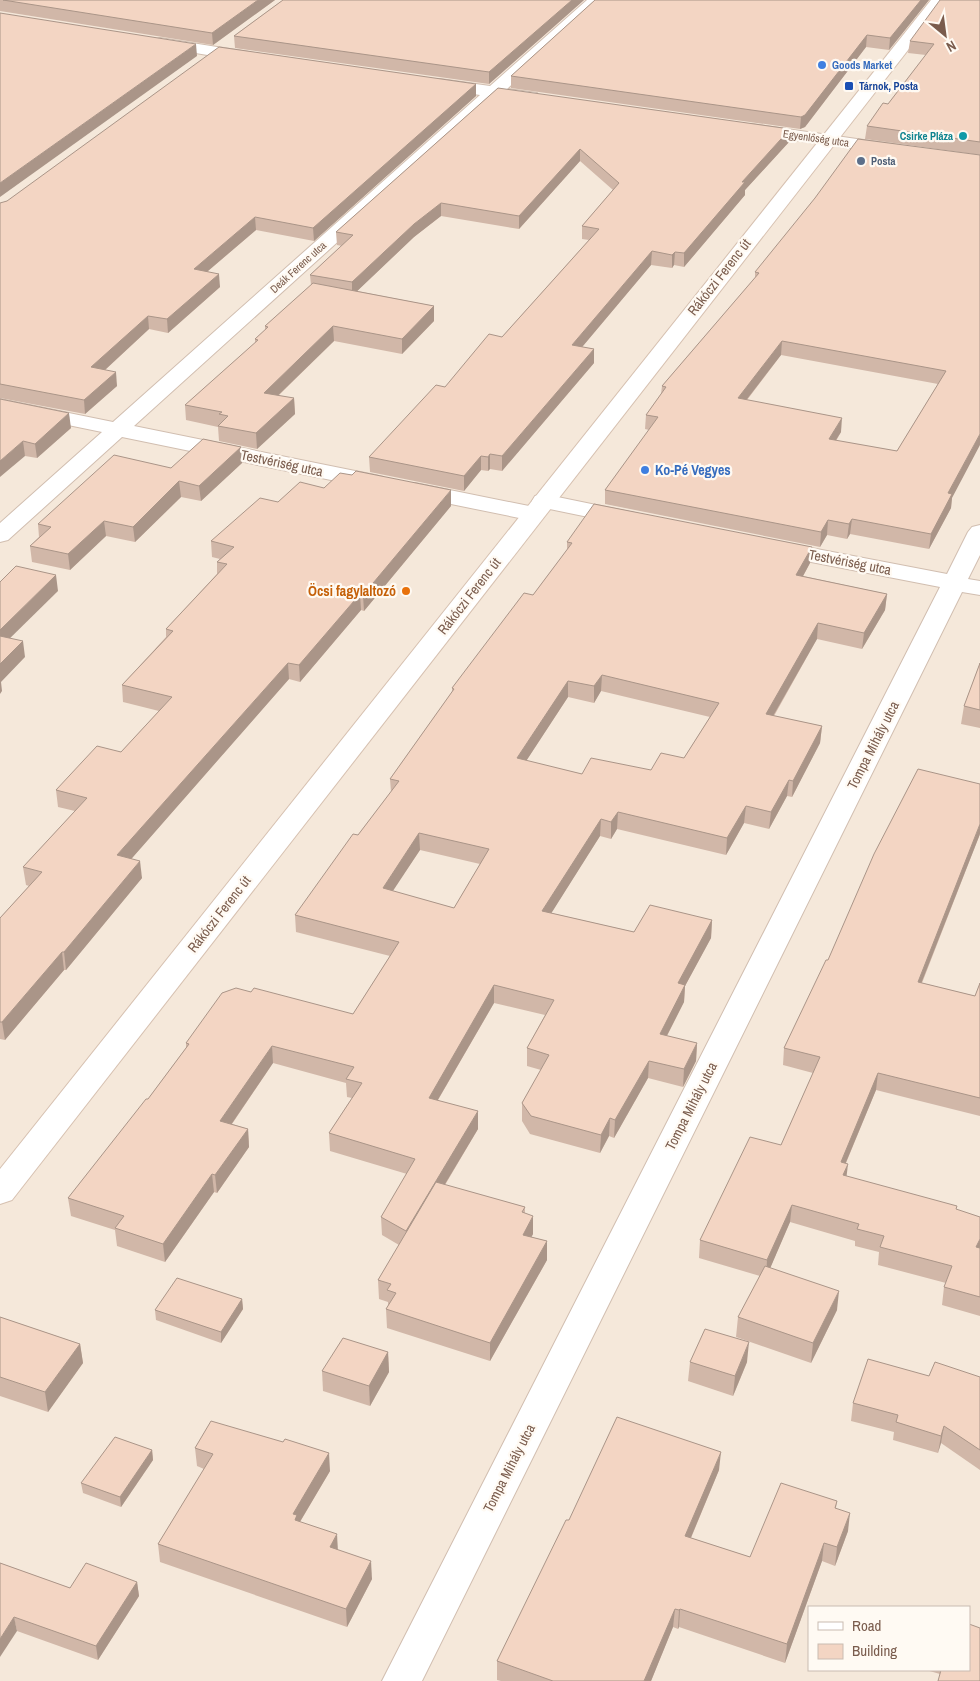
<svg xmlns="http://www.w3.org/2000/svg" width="980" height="1681" viewBox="0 0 980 1681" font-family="'Archivo Narrow',sans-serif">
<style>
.residential{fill:#f5e8da;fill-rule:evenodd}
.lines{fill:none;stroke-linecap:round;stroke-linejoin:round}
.street-casing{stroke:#d1beb0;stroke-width:2}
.secondary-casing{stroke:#d6c0b0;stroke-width:2}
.street{fill:#fff;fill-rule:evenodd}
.secondary{fill:#fff;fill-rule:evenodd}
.wall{fill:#d1b7a8;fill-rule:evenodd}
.shaded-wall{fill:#aa9588}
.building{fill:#f3d5c3;stroke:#aa9588;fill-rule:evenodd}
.shop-dot{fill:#3f7fe0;stroke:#fffaf3;stroke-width:2}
.transit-dot{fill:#1a4fb4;stroke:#fffaf3;stroke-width:2}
.culture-dot{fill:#0f9aa8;stroke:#fffaf3;stroke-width:2}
.service-dot{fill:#5c6f8a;stroke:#fffaf3;stroke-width:2}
.food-dot{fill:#e8710a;stroke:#fffaf3;stroke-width:2}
.labels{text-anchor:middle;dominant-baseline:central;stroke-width:4.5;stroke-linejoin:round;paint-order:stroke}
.far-shop-label{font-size:11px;font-weight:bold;fill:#366cbe;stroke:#fffaf3;text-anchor:start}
.far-transit-label{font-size:11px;font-weight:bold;fill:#164399;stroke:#fffaf3;text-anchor:start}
.far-culture-label{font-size:11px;font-weight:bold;fill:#0d838f;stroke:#fffaf3;text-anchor:end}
.far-street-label{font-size:11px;fill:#7a5c4d;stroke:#fffaf3}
.far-service-label{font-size:11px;font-weight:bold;fill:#4e5e75;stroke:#fffaf3;text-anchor:start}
.street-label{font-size:14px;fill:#7a5c4d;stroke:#fffaf3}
.shop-label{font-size:14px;font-weight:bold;fill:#366cbe;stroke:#fffaf3;text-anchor:start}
.food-label{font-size:14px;font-weight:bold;fill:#c56008;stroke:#fffaf3;text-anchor:end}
</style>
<rect width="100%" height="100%" fill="#fdf6ec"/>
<path class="residential" d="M0 0H980V1681H0ZM809 1607H969V1670H809Z"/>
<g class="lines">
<defs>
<g id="street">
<polygon points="587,0 604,0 507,89 537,93 539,97 537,101 531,102 498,97 134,426 375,475 383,477 386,482 383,487 375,489 122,437 8,540 0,542 0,523 102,432 0,411 0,399 113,422 480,95 434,88 432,84 434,80 440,79 490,86"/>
<polygon points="160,38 249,52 257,57 249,62 154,46 152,43 154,40"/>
<polygon points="751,124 892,144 898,145 901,149 898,153 892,154 745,133 742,129 745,125"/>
<polygon points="415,483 534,507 542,509 545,514 542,519 534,521 407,495 404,490 407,485"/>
<polygon points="543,494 635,513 638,518 635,523 627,525 535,506 532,501 535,496"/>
<polygon points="980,525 980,555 968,579 980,581 980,595 962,592 422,1681 382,1681 940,587 775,555 767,553 763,548 767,543 775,541 947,574 968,532 972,527"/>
</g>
<polygon id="secondary" points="931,0 947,0 12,1200 0,1204 0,1169"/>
</defs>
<use href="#street" class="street-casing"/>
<use href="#secondary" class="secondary-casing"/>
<use href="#street" class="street"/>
<use href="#secondary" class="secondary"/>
</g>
<g class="wall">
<polygon points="0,0 275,0 213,45 0,11"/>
<polygon points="283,0 584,0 489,84 235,48 234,36"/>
<polygon points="595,0 929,0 889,50 866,47 805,127 800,129 511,88 511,76"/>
<polygon points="980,0 980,155 865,139 867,126 888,104 926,55 908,53 910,41"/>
<polygon points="476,84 476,96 314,241 256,230 208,271 220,287 168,333 149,329 105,370 117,386 85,414 0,398 0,203"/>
<polygon points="498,88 789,142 745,190 745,195 684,267 674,265 672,268 651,265 582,347 594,349 594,363 502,471 490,469 488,471 481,470 464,491 370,472 369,457 445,387 502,337 589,240 582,239 582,226 613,190 580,161 519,229 441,216 414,237 357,291 434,306 434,321 402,354 334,341 278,396 294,398 295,414 257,449 219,441 218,427 186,420 185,405 255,343 255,339 265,330 265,326 311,285 310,275 342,246 337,245 336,232"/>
<path d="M980 155 951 508 929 549 850 534 847 539 827 535 820 547 605 504V490L649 430 645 429 646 415 661 394 662 386 755 278V272ZM781 355 938 384 897 451 836 441 841 432 747 400Z"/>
<polygon points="0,399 71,428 37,458 25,456"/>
<polygon points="241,447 242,463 201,501 181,497 135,542 106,536 70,570 32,562 30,546 39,537 38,524 171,468"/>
<polygon points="324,488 451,506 364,611 361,610 300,682 289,679 131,859 142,878 66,970 64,970 5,1040 0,1039 0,918 29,886 26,885 23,867 75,811 58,807 56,790 121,752 159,711 123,702 122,685 166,637 166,629 217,574 217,562 220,559 212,557 211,541 278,502"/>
<path d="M567 542 812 547 810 563 803 576 887 594 885 610 862 649 817 639 774 716 822 726 820 743 792 797 787 796 769 829 744 823 726 855 617 829 611 839 600 836 551 913 634 932 712 920 711 938 685 986 684 1002 667 1036 697 1043 696 1061 683 1087 648 1078 614 1138 609 1136 600 1153 530 1134 522 1121V1103L541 1070 527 1066V1048L545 1015 494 1003 438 1100 478 1129 445 1185 525 1207V1213L533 1234 531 1237 547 1241V1260L490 1361 387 1328 386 1309 388 1306V1302L379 1299 378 1280 399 1245 382 1235 381 1217 407 1174 330 1151 329 1133 352 1098 347 1097 346 1083 273 1063 232 1124 248 1129 249 1147 217 1193 214 1192 165 1262 117 1246 115 1230 71 1216 68 1198 148 1099 186 1048V1043L251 992 353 1014 390 956 296 932 295 915 358 835 391 792 390 779 452 692V688L533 595 567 550ZM601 691 710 717 684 758 651 770 582 774 526 761 568 697 594 703ZM420 850 480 864 454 908 392 891Z"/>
<polygon points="980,663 980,728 961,724 964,706"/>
<polygon points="980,834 922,983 975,996 980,983 980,1116 876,1090 846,1163 846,1176 980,1217 980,1316 942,1305 944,1287 946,1283 878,1265 879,1252 855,1246 855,1241 790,1222 770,1268 837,1310 811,1363 736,1337 738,1317 760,1276 699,1258 700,1240 781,1145 813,1073 783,1065 784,1048 828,960"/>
<polygon points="242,1299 243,1309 221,1343 156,1320 155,1310"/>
<polygon points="0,1317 80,1344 83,1363 48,1412 0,1396"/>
<polygon points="388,1352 389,1372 370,1406 323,1391 322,1371"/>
<polygon points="690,1362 747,1362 733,1396 688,1381"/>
<polygon points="929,1376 980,1377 980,1470 941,1443 938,1453 893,1440 894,1432 851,1421 853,1403"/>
<polygon points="195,1448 330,1471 300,1522 338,1550 372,1579 347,1627 160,1562 158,1544 204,1469 197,1466"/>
<polygon points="152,1450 153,1460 121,1507 83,1493 81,1483"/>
<polygon points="719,1470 691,1538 750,1557 837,1501 836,1508 848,1531 835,1566 822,1561 785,1663 679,1627 678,1629 673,1627 651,1681 501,1681 497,1680 497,1661 569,1520"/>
<polygon points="0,1563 70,1588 137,1582 139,1596 98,1660 17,1631"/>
<polygon points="926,1670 969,1670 940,1674"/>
</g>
<g class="shaded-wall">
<polygon points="258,0 275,0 213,45 212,33"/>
<polygon points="572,0 584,0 489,84 489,72"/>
<polygon points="921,0 929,0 889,50 890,38"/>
<polygon points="867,35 866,47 805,127 800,129 801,117"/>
<polygon points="196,44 197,56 0,197 0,183"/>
<polygon points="476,84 476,96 314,241 313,228"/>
<polygon points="790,129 789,142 745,190 745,195 684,267 684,253 742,182"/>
<polygon points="580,149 580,161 519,229 519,216"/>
<polygon points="441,203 441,216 414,237 352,296 352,282 414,224"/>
<polygon points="255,217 256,230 195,282 194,269"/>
<polygon points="652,251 651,265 572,359 572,345"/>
<polygon points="675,252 674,265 672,268 672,255"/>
<polygon points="219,274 220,287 168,333 167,319"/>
<polygon points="434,306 434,321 402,354 402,339"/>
<polygon points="148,316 149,329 93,381 91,367"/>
<polygon points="333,326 334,341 265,408 264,393"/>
<polygon points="782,341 781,355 737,412 738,398"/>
<polygon points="594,349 594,363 502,471 502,456"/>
<polygon points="116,372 117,386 85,414 84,400"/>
<polygon points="294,398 295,414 257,449 256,433"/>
<polygon points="69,413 71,428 37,458 35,444"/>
<polygon points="842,418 841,432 827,454 829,439"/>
<polygon points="980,434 980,445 952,498 951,508 929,549 931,534 948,493"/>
<polygon points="23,441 25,456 0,477 0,461"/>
<polygon points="241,447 242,463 201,501 199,486"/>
<polygon points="490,454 490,469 488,471 488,457"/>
<polygon points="481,456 481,470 464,491 464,476"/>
<polygon points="179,481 181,497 135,542 133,527"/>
<polygon points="451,490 451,506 364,611 363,595"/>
<polygon points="852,519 850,534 847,539 849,524"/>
<polygon points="828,520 827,535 820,547 821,532"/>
<polygon points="104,521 106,536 70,570 68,554"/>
<polygon points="812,547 810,563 795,591 796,575"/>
<polygon points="56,575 58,591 0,648 0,630"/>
<polygon points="360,594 361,610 300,682 299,665"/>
<polygon points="887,594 885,610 862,649 864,633"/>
<polygon points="818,623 817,639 765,730 766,714"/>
<polygon points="23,641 25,657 1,682 2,691 0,694 0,664"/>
<polygon points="288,663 289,679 119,873 117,855"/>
<polygon points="602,675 601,691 594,703 594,686"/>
<polygon points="568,681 568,697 517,775 517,758"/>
<polygon points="822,726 820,743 792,797 793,781"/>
<polygon points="789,780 787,796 769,829 771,812"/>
<polygon points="746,806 744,823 726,855 727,838"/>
<polygon points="618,812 617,829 611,839 611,822"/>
<polygon points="601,819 600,836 542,928 542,911"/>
<polygon points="980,824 980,834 915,999 918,982"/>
<polygon points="419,833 420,850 383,906 383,888"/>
<polygon points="140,861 142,878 66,970 64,952"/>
<polygon points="712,920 711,938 685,986 684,1002 659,1051 660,1034 678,983"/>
<polygon points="62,952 64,970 5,1040 2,1022"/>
<polygon points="494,985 494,1003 429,1115 429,1098"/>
<polygon points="697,1043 696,1061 683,1087 684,1069"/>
<polygon points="272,1046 273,1063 222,1138 220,1121"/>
<polygon points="649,1061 648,1078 614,1138 615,1120"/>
<polygon points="878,1073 876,1090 839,1179 841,1162"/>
<polygon points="478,1111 478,1129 406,1249 406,1231"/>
<polygon points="610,1118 609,1136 600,1153 601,1135"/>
<polygon points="248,1129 249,1147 217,1193 215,1175"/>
<polygon points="848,1164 846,1181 843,1175"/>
<polygon points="212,1174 214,1192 165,1262 163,1244"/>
<polygon points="792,1205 790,1222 766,1278 767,1260"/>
<polygon points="533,1216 533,1234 523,1253 523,1235"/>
<polygon points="980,1239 980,1250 976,1247"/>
<polygon points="547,1241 547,1260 490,1361 490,1343"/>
<polygon points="839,1291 837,1310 811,1363 813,1343"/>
<polygon points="242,1299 243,1309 221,1343 221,1332"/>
<polygon points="749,1342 747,1362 733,1396 735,1376"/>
<polygon points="80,1344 83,1363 48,1412 45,1392"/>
<polygon points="388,1352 389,1372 370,1406 369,1386"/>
<polygon points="944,1426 941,1443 938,1453 941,1436"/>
<polygon points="152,1450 153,1460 121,1507 120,1497"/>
<polygon points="721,1452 719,1470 684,1554 685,1536"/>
<polygon points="329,1453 330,1471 298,1525 298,1533 293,1514"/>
<polygon points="850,1513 848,1531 835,1566 837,1547"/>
<polygon points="337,1534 338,1552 330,1547"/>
<polygon points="824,1543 822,1561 785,1663 787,1644"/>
<polygon points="371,1561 372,1579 347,1627 346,1609"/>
<polygon points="137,1582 139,1596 98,1660 96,1646"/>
<polygon points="675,1609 673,1627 651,1681 644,1681"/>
<polygon points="680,1609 679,1627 678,1629 679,1610"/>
<polygon points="14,1617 17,1631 0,1657 0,1639"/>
</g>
<g class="building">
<polygon points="3,0 258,0 212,33"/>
<polygon points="283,0 572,0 489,72 234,36"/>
<polygon points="595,0 921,0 890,38 867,35 805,115 801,117 511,76"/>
<polygon points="940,0 980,0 980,142 867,126 883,103 888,104 934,44 910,41"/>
<polygon points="0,13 196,44 0,183"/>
<polygon points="219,47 476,84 313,228 255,217 194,269 219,274 167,319 148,316 91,367 116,372 84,400 0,384 0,203 7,201"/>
<polygon points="498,88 790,129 742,182 745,182 684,253 675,252 672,255 652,251 572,345 594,349 502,456 490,454 488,457 481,456 464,476 369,457 436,385 445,387 489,334 502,337 599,229 582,226 619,183 580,149 519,216 441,203 414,224 352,282 310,275 353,235 336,232"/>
<path d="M858 139 980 155V434L948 493 952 494 931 534 852 519 849 524 828 520 821 532 605 490 658 417 646 415 666 387 662 386 759 273 755 272 815 198ZM782 341 946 371 897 451 829 439 842 418 738 398Z"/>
<polygon points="313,283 434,306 402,339 333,326 264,393 294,398 256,433 218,426 228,416 219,414 222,412 185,405 258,340 255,339 268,327 265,326"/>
<polygon points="0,399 69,413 35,444 23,441 0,461"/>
<polygon points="203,439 241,447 199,486 179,481 133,527 104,521 68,554 30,546 51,527 38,524 114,455 171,468"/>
<polygon points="356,471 451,490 363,595 360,594 299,665 288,663 117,855 140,861 64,952 62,952 2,1022 0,1022 0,918 42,872 23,867 87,798 56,790 97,746 121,752 172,697 122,685 173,631 166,629 227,564 217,562 234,547 211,541 260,498 278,502 300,482 324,488 340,473 352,475"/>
<path d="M594 504 812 547 796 575 887 594 864 633 818 623 766 714 822 726 793 781 789 780 771 812 746 806 727 838 618 812 611 822 601 819 542 911 634 932 650 905 712 920 678 983 685 985 660 1034 697 1043 684 1069 649 1061 615 1120 610 1118 601 1135 531 1116 522 1103 549 1055 527 1048 554 1000 494 985 429 1098 478 1111 406 1231 381 1217 415 1159 329 1133 362 1083 346 1079 354 1067 272 1046 220 1121 248 1129 215 1175 212 1174 163 1244 115 1228 124 1216 68 1198 146 1099H148L189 1044 186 1043 222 993 236 988 251 992 254 988 353 1014 399 942 295 915 353 834 358 835 399 781 390 779 454 689 452 688 524 593 533 595 572 543 567 542ZM602 675 719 703 684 758 661 753 651 770 591 758 582 774 517 758 568 681 594 686ZM419 833 489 849 454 908 383 888Z"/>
<polygon points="16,566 56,575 0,630 0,582"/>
<polygon points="0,636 23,641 0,664"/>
<polygon points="980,663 980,710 964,706"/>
<polygon points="918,769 980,784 980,824 918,982 975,996 980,983 980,1098 878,1073 841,1162 848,1164 843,1175 957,1206 956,1209 980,1217 980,1239 976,1247 980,1248 980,1297 944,1287 952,1266 880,1247 884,1236 857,1229 859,1224 792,1205 767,1260 700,1240 750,1137 781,1145 820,1057 784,1048 826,960 828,960 874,854"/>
<polygon points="436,1182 525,1207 522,1212 533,1216 523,1235 547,1241 490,1343 386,1309 396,1293 387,1290 391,1284 378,1280"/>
<polygon points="765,1266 839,1291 813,1343 738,1317"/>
<polygon points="177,1278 242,1299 221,1332 155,1310"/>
<polygon points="0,1317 80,1344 45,1392 0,1377"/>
<polygon points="705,1329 749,1342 735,1376 690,1362"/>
<polygon points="343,1338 388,1352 369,1386 322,1371"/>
<polygon points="868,1359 929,1376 935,1362 980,1377 980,1450 944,1426 941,1436 896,1422 898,1415 853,1403"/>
<polygon points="617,1417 721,1452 685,1536 750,1557 781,1483 837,1501 835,1508 850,1513 837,1547 824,1543 787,1644 680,1609 679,1610 675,1609 644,1681 553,1681 497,1661 566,1520 569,1520"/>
<polygon points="211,1421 283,1442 285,1439 329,1453 293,1514 297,1515 295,1520 337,1534 330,1547 371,1561 346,1609 158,1544 213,1454 195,1448"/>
<polygon points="115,1437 152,1450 120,1497 81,1483"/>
<polygon points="0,1563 70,1588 86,1563 137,1582 96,1646 14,1617 0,1639"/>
<polygon points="969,1624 980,1628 980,1681 938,1681 941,1670 969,1670"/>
</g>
<g class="shop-dot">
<circle cx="822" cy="65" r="5"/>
<circle cx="645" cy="470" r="5"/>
</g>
<rect class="transit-dot" x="844" y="81" width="10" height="10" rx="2.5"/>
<circle class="culture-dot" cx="963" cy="136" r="5"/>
<circle class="service-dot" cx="861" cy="161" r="5"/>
<circle class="food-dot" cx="406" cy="591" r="5"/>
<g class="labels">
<g class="far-shop-label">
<text x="832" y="65">Goods Market</text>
</g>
<g class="far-transit-label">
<text x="859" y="86">Tárnok, Posta</text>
</g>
<g class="far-culture-label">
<text x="953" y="136">Csirke Pláza</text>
</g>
<g class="far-street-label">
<text transform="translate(816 138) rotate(8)">Egyenlőség utca</text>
<text transform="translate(298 267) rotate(-42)">Deák Ferenc utca</text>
</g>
<g class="far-service-label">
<text x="871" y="161">Posta</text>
</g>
<g class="street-label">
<text transform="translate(719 277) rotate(-52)">Rákóczi Ferenc út</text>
<text transform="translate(282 463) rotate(12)">Testvériség utca</text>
<text transform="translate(850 562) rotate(11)">Testvériség utca</text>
<text transform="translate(469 596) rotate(-52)">Rákóczi Ferenc út</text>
<text transform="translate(873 745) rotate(-63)">Tompa Mihály utca</text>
<text transform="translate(219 914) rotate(-52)">Rákóczi Ferenc út</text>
<text transform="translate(691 1106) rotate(-63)">Tompa Mihály utca</text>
<text transform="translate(509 1468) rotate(-63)">Tompa Mihály utca</text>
</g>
<g class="shop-label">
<text x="655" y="470">Ko-Pé Vegyes</text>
</g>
<g class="food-label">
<text x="396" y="591">Öcsi fagylaltozó</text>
</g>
</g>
<rect x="808" y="1606" width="162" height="65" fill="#fffaf3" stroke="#cabbb1"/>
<rect x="818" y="1622" width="25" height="8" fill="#ffffff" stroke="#cabbb1"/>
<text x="852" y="1631" font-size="15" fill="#7a5c4d">Road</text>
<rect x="818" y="1644" width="25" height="15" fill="#f3d5c3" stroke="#cabbb1"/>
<text x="852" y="1656" font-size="15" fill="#7a5c4d">Building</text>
<g transform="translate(945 35) rotate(151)" stroke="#fffaf3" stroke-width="4" paint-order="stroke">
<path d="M0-4L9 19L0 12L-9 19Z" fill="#7a5c4d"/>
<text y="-8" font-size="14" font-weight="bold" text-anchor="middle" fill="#7a5c4d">N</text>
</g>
</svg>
